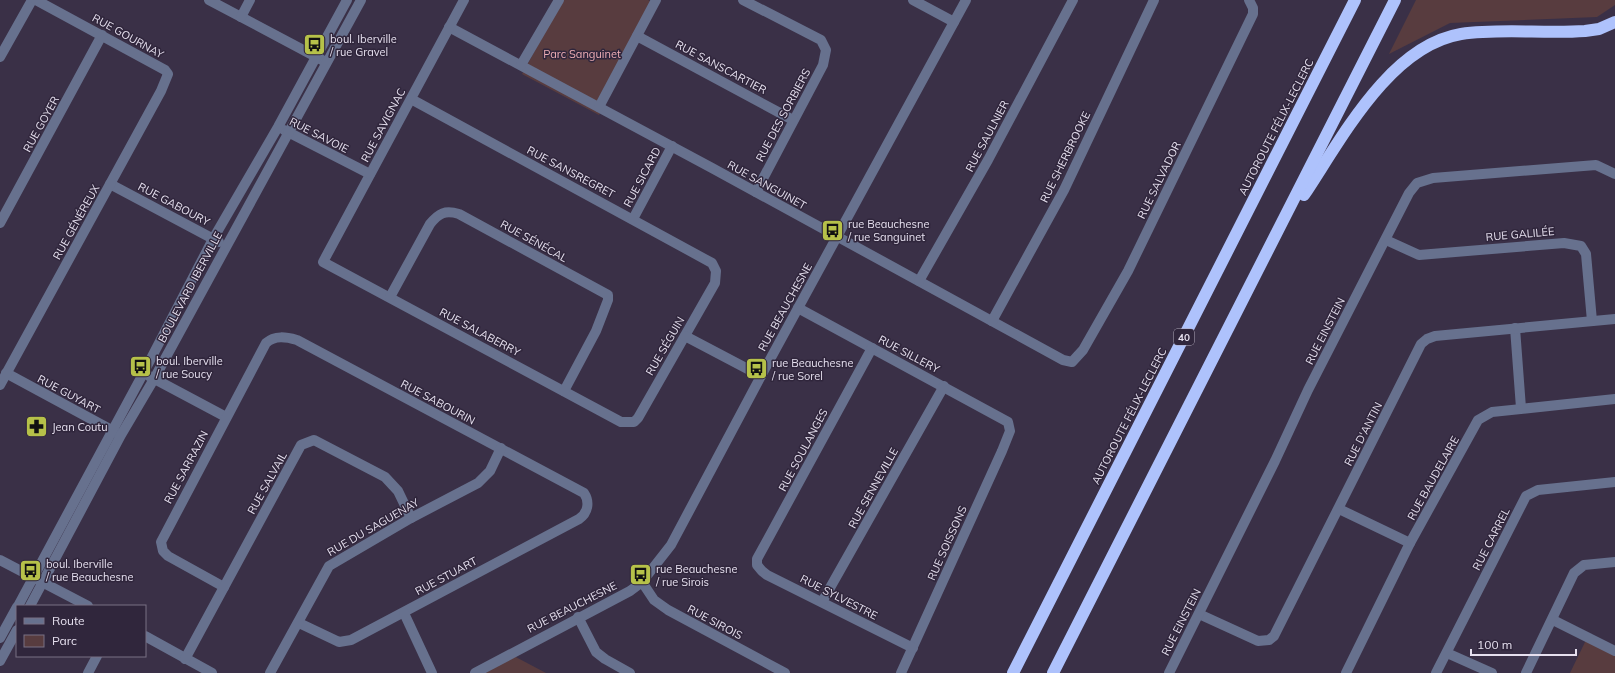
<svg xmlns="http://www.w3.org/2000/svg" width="1615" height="673" viewBox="0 0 1615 673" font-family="Mulish,sans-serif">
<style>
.green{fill:#583c3f}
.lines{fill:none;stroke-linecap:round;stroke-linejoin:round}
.minor{stroke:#67718e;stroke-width:10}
.highway{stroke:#aec2fc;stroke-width:12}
.labels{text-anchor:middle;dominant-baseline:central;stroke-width:3;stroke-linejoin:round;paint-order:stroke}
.shield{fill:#30263c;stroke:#afa8b9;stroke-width:1}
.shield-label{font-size:10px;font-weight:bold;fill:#e6e0ef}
.street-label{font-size:11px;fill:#e6e0ef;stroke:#30263c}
.poi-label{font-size:11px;fill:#e6e0ef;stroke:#30263c;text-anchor:start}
.park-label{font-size:11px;fill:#efaeb5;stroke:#30263c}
</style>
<rect width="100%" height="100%" fill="#3a3047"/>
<g class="green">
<polygon points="563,0 648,0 656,4 599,115 522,74"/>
<polygon points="1416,0 1615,0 1615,5 1597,17 1450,23 1389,54"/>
<polygon points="1587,638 1615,651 1615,673 1570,673"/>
<polygon points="510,654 546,673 475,673"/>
</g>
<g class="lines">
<g class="minor">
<polyline points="209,0 322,60"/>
<polyline points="743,0 821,40 826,50 823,65 756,192"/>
<polyline points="913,0 954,22"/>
<polyline points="241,17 250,0"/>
<polyline points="449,27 712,168 1063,360 1072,362 1083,350 1128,271 1253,14 1253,8 1249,0"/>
<polyline points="637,36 793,120"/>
<polyline points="0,57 32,0"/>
<polyline points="521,65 559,0"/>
<polyline points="411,99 712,263 716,271 715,283 638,418 634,422 621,422 323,262 464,0"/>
<polyline points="599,107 656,0"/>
<polyline points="284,130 370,174"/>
<polyline points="110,184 219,242"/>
<polyline points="633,219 672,146"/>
<polyline points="0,223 102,35"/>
<polyline points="1386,240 1419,255 1564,243 1581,246 1586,254 1592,321"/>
<polyline points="919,281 988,160 1073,0"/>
<path d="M390 297 430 224C439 213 445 210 459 214L608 295V300L596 331 564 391"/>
<polyline points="798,308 1008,422 1010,431 1002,451 901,673"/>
<polyline points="992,321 1064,190 1154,0"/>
<polyline points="1515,328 1521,408"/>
<polyline points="685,336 761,376"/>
<polyline points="872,348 757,559 757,565 762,571 767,575 913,648"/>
<polyline points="6,373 117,433"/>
<polyline points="149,376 226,417"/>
<polyline points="0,385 161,91 168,74 165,70 36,0"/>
<polyline points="1339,509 1410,543"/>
<polyline points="0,560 88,606"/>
<polyline points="642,582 654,600 668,610 785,673"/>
<path d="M224 587 168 556 163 551 161 542 266 343C275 335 286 337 297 340L584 493C590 502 588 513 579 519L351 640 339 642 299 623"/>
<polyline points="822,602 944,386"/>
<polyline points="18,606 144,372 213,239 278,127 347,0"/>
<polyline points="30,606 121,435 154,379 361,0"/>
<polyline points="404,613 432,673"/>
<polyline points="1199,614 1258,641 1269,640 1274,636 1421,344 1427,339 1435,336 1615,319"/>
<polyline points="578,617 596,652 605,659 630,673"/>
<polyline points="1553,620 1615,651"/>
<polyline points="145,636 212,673"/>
<polyline points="0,638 17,607"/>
<polyline points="1447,653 1492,673"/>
<polyline points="185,659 301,445 314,440 385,477 398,491 411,518"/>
<polyline points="0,661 17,630"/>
<polyline points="88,673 97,656"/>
<polyline points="270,673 329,566 411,518 478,483 490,471 501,448"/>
<polyline points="475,673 630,591 642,582 671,545 761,376 966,0"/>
<polyline points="1169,673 1275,461 1308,390 1409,193 1417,183 1433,178 1596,165 1615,174"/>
<polyline points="1346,673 1410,543 1478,420 1492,412 1615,399"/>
<polyline points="1436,673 1526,496 1538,490 1615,482"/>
<polyline points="1526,673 1574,573 1584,565 1615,562"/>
</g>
<g class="highway">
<path d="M1304 195C1341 140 1389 46 1461 34 1501 28 1544 34 1585 31L1599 29 1615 22"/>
<polyline points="1013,673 1355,0"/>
<polyline points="1053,673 1395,0"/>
</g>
</g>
<defs>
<symbol id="bus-square" viewBox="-11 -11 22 22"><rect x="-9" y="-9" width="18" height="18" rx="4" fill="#b6c149" stroke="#30263c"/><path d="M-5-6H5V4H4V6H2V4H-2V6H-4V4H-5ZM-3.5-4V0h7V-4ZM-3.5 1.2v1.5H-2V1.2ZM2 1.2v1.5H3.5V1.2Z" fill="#111"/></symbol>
<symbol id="pharmacy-square" viewBox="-11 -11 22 22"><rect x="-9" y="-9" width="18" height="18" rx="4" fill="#b6c149" stroke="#30263c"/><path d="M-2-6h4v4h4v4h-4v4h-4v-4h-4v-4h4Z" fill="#111"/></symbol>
</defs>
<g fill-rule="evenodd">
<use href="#bus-square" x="302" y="32" width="25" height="25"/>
<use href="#bus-square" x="820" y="218" width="25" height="25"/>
<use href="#bus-square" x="128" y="354" width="25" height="25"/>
<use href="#bus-square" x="744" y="356" width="25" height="25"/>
<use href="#pharmacy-square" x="24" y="414" width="25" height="25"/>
<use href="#bus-square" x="18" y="558" width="25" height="25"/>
<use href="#bus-square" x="628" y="562" width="25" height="25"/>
</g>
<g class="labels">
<rect class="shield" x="1174" y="329" width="20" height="16" rx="3"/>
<g class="shield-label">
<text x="1184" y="337">40</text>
</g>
<g class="street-label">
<text transform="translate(128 36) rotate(29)">RUE GOURNAY</text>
<text transform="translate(721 67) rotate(28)">RUE SANSCARTIER</text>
<text transform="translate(783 115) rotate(-62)">RUE DES SORBIERS</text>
<text transform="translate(41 124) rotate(-61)">RUE GOYER</text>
<text transform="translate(383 125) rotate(-62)">RUE SAVIGNAC</text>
<text transform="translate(1276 127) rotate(-63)">AUTOROUTE FÉLIX-LECLERC</text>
<text transform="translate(319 135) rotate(27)">RUE SAVOIE</text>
<text transform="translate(987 136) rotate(-62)">RUE SAULNIER</text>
<text transform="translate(1065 157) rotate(-64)">RUE SHERBROOKE</text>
<text transform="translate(571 172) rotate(28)">RUE SANSREGRET</text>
<text transform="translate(642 177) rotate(-62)">RUE SICARD</text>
<text transform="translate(1159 180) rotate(-64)">RUE SALVADOR</text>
<text transform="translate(767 185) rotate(29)">RUE SANGUINET</text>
<text transform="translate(174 204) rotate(28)">RUE GABOURY</text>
<text transform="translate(76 222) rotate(-61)">RUE GÉNÉREUX</text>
<text transform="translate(1520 234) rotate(-5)">RUE GALILÉE</text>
<text transform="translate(534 241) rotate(29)">RUE SÉNÉCAL</text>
<text transform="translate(190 287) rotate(-62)">BOULEVARD IBERVILLE</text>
<text transform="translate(785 307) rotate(-61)">RUE BEAUCHESNE</text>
<text transform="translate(1325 331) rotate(-63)">RUE EINSTEIN</text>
<text transform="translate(480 332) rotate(28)">RUE SALABERRY</text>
<text transform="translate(665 346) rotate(-60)">RUE SÉGUIN</text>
<text transform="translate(909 354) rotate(28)">RUE SILLERY</text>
<text transform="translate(69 394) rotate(28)">RUE GUYART</text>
<text transform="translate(438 402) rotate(28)">RUE SABOURIN</text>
<text transform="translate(1129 416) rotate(-63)">AUTOROUTE FÉLIX-LECLERC</text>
<text transform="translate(1363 434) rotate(-63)">RUE D'ANTIN</text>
<text transform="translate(803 450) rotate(-62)">RUE SOULANGES</text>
<text transform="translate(186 467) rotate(-62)">RUE SARRAZIN</text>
<text transform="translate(1433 478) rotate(-61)">RUE BAUDELAIRE</text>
<text transform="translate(267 483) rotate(-61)">RUE SALVAIL</text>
<text transform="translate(873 488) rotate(-61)">RUE SENNEVILLE</text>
<text transform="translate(373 527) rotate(-30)">RUE DU SAGUENAY</text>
<text transform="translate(1491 539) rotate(-63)">RUE CARREL</text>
<text transform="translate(947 543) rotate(-66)">RUE SOISSONS</text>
<text transform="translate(446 576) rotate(-28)">RUE STUART</text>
<text transform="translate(839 597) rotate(27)">RUE SYLVESTRE</text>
<text transform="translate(572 607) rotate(-27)">RUE BEAUCHESNE</text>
<text transform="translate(715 622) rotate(28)">RUE SIROIS</text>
<text transform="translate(1181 622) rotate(-63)">RUE EINSTEIN</text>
</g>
<g class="poi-label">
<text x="330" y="39">boul. Iberville<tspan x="330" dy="13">/ rue Gravel</tspan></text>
<text x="848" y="224">rue Beauchesne<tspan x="848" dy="13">/ rue Sanguinet</tspan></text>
<text x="156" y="361">boul. Iberville<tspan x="156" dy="13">/ rue Soucy</tspan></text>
<text x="772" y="363">rue Beauchesne<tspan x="772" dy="13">/ rue Sorel</tspan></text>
<text x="52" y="427">Jean Coutu</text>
<text x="46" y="564">boul. Iberville<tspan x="46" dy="13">/ rue Beauchesne</tspan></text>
<text x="656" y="569">rue Beauchesne<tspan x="656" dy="13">/ rue Sirois</tspan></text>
</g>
<g class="park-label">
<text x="582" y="54">Parc Sanguinet</text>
</g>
</g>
<rect x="16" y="605" width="130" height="52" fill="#30263c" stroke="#797084"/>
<rect x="24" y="618" width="20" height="6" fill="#67718e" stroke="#797084"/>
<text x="52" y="625" font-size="12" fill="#e6e0ef">Route</text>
<rect x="24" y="635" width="20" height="12" fill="#583c3f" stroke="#797084"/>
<text x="52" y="645" font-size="12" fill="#e6e0ef">Parc</text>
<path d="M1471 649v6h105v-6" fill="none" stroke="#e6e0ef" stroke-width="2"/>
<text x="1477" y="649" font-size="12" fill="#e6e0ef" stroke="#30263c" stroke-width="3" paint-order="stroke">100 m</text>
</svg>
